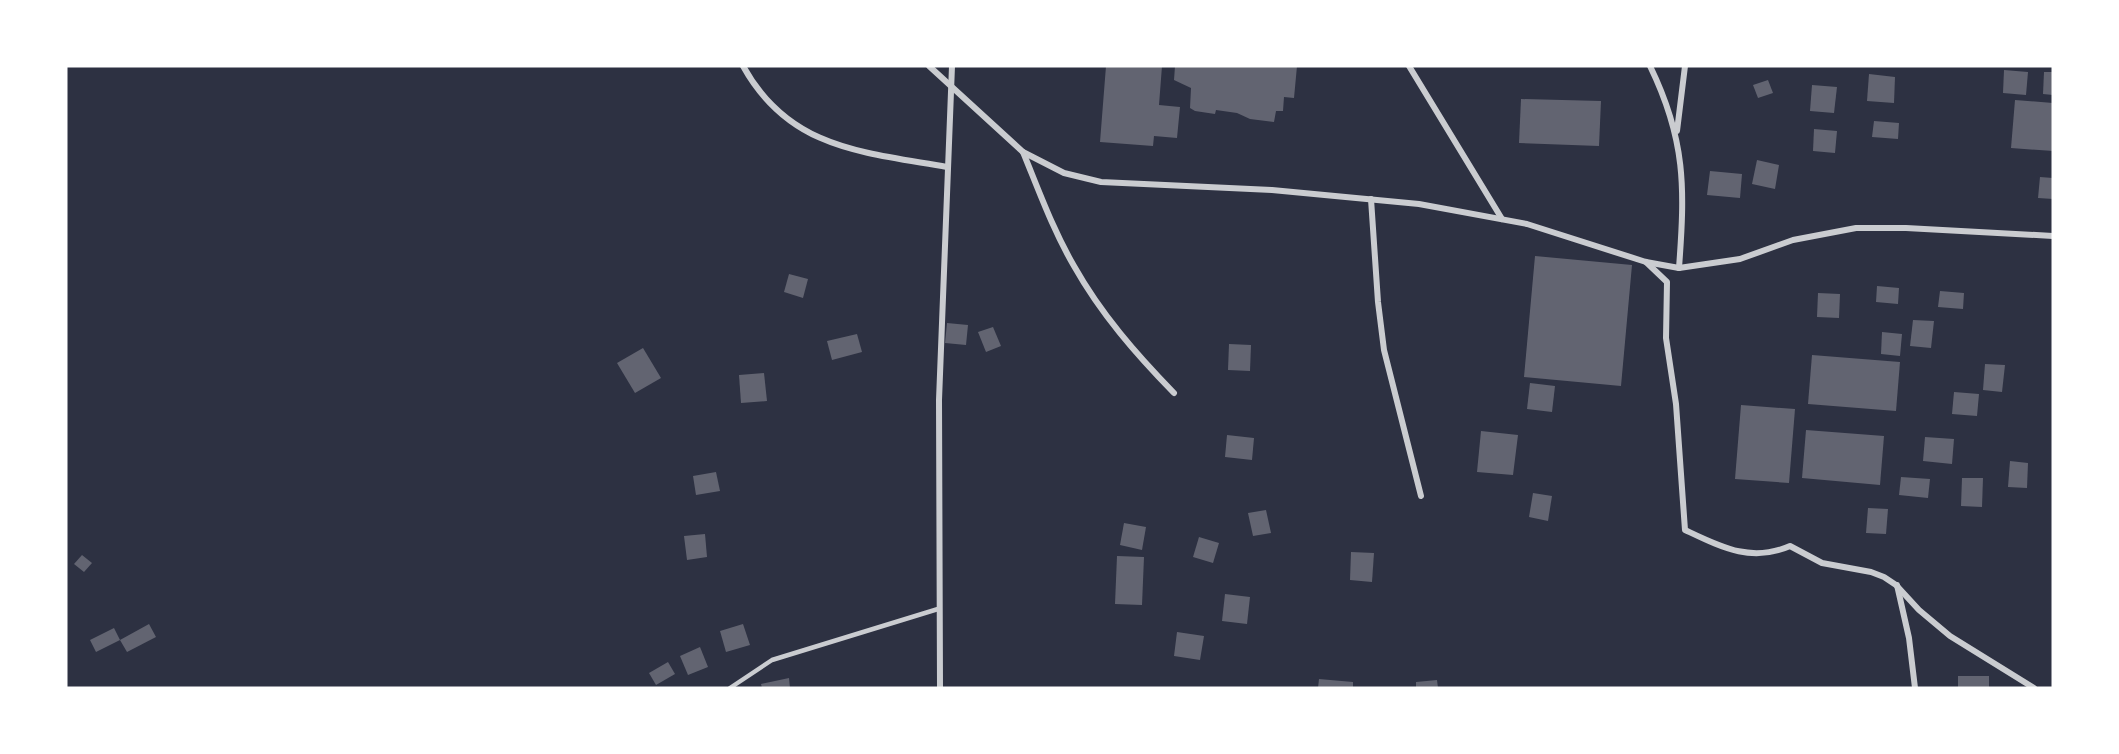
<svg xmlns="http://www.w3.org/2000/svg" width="2119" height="754" viewBox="0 0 2119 754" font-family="'Space Grotesk',sans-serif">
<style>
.building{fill:#626471}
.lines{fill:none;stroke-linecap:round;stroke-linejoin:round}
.service{stroke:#caccd0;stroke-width:4.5}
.minor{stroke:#caccd0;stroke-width:6}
</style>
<rect width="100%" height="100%" fill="#2d3142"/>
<g class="building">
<polygon points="1106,66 1162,66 1159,105 1180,107 1177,138 1154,136 1153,146 1100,142"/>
<polygon points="1175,66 1297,66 1294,98 1284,97 1283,111 1276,111 1274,122 1250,119 1237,113 1216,110 1215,114 1195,111 1190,108 1191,88 1174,80"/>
<polygon points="2004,70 2028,72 2026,95 2003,93"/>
<polygon points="2044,72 2053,72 2053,95 2043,94"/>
<polygon points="1869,74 1895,77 1894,103 1867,101"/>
<polygon points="1768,80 1773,93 1758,98 1753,85"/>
<polygon points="1812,85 1837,87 1834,113 1810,111"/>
<polygon points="1521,99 1601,101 1599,146 1519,143"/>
<polygon points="2015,100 2053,103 2053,151 2011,148"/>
<polygon points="1874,121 1899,123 1898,139 1872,137"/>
<polygon points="1814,129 1837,131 1835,153 1813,151"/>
<polygon points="1757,160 1779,165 1775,189 1752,184"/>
<polygon points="1710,171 1742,174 1740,198 1707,195"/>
<polygon points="2040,177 2053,178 2053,199 2038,198"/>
<polygon points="1535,256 1632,265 1621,386 1524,377"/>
<polygon points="789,274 808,279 803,298 784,292"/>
<polygon points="1877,286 1899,288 1898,304 1876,302"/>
<polygon points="1940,291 1964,293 1963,309 1938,307"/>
<polygon points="1818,293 1840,294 1839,318 1817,317"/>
<polygon points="1913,320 1934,321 1931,348 1910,346"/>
<polygon points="947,323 968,325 966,345 945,343"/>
<polygon points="993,327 1001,346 986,352 978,332"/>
<polygon points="1882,332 1902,334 1900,356 1881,354"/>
<polygon points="857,334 862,352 832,360 827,341"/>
<polygon points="1229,344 1251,345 1250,371 1228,370"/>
<polygon points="643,348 661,378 635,393 617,363"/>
<polygon points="1812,355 1900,362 1896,411 1808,404"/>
<polygon points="1985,364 2005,365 2002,392 1983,390"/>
<polygon points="764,373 767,401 741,403 739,375"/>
<polygon points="1530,383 1555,386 1552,412 1527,409"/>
<polygon points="1954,392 1979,394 1977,416 1952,414"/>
<polygon points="1741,405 1795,409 1789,483 1735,479"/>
<polygon points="1806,430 1884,436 1880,485 1802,478"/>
<polygon points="1481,431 1518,435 1513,475 1477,472"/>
<polygon points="1227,435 1254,438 1252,460 1225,457"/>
<polygon points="1925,437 1954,439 1952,464 1923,461"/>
<polygon points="2010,461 2028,463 2027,488 2008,487"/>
<polygon points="716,472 720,491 696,495 693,476"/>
<polygon points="1901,477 1930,479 1928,498 1899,495"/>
<polygon points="1962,478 1983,478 1982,507 1961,506"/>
<polygon points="1533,493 1552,496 1548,521 1529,517"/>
<polygon points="1868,508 1888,509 1886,534 1866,533"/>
<polygon points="1266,510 1271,533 1253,536 1248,513"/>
<polygon points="1124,523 1146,527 1142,550 1120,545"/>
<polygon points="705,534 707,557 687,560 684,536"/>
<polygon points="1199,537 1219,543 1213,563 1193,557"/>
<polygon points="1351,552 1374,553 1372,582 1350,580"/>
<polygon points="82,555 92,563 84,572 74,564"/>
<polygon points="1117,556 1144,557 1142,605 1115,604"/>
<polygon points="1225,594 1250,597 1247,624 1222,621"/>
<polygon points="149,624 156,637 127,652 120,640"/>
<polygon points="743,624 750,645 726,652 720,631"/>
<polygon points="114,628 120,640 96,652 90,640"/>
<polygon points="1177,632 1204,636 1200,660 1174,656"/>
<polygon points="700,647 708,667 688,675 680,656"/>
<polygon points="668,662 675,674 656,685 649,673"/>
<rect x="1958" y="676" width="31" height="12"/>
<polygon points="789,678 790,688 762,688 761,684"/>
<polygon points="1319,679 1353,682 1353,688 1318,688"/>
<polygon points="1437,680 1438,688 1416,688 1416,682"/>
</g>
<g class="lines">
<polyline class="service" points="730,688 772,660 938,609"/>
<g class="minor">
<path d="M743 66C789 149 862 152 947 167"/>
<polyline points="929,66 1023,152 1064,173 1101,182 1272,190 1419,204 1527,224 1646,262 1679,268 1740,259 1793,240 1856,228 1906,228 2053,236"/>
<polyline points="1409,66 1502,219"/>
<path d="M1650 66C1686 140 1685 188 1679 268"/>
<polyline points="1677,131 1685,66"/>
<path d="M1023 152C1039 191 1053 230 1074 266 1101 314 1136 354 1174 393"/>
<polyline points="1371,199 1378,302 1384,350 1421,496"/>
<path d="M1646 262 1667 282 1666 338 1676 404 1685 530C1721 547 1751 563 1790 546L1822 563 1871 572 1884 577 1896 585 1919 610 1950 636 2034 688"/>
<polyline points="1897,585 1909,638 1915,688"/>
<polyline points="940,688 939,400 952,66"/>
</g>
</g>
<rect width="2119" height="754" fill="none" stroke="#ffffff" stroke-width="135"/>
</svg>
